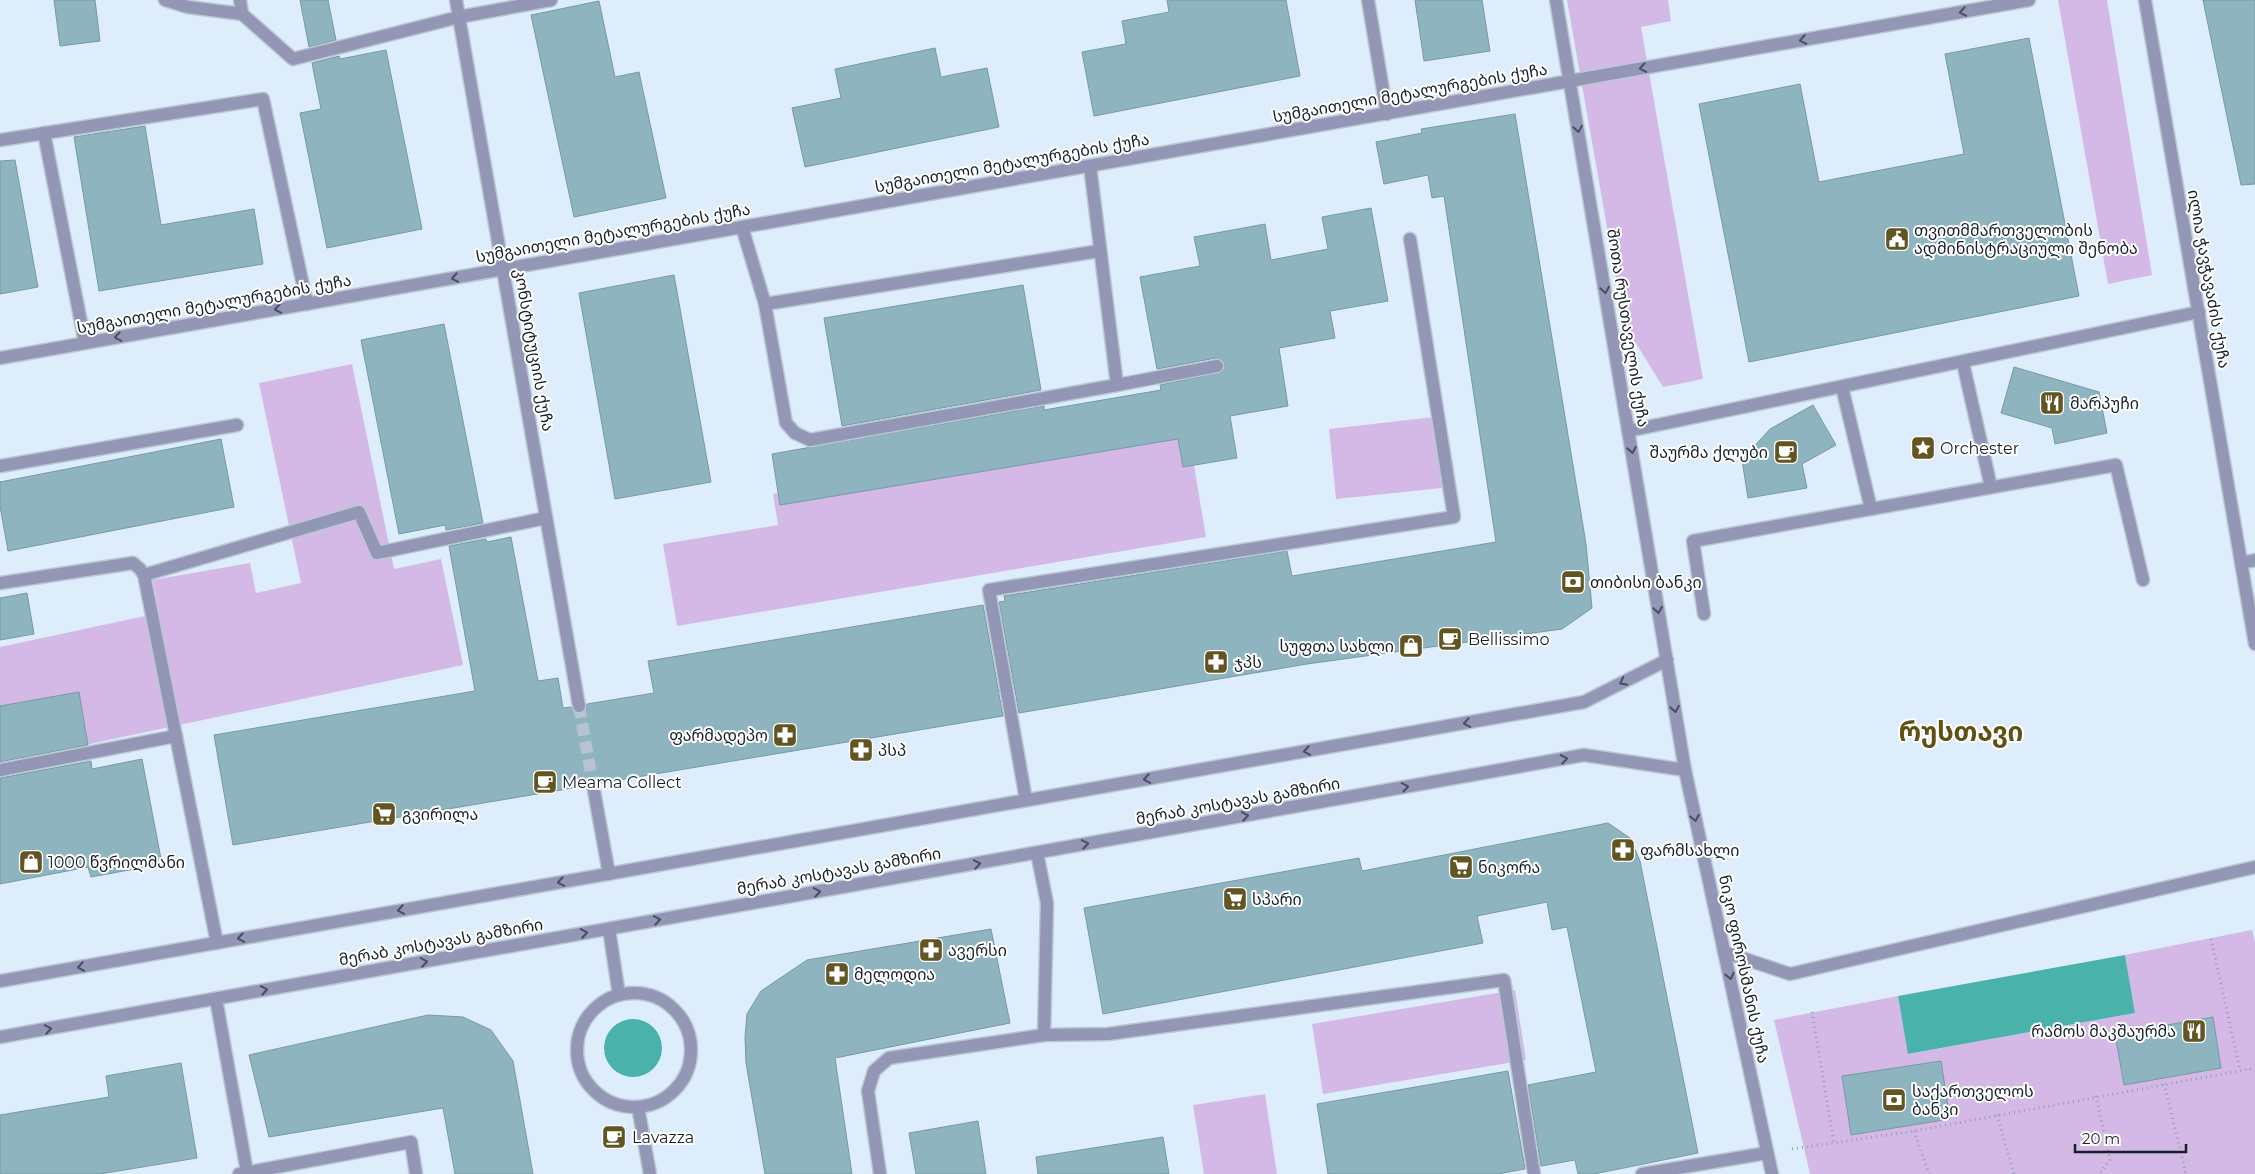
<svg xmlns="http://www.w3.org/2000/svg" width="2255" height="1174" viewBox="0 0 2255 1174" font-family="Montserrat,'Noto Sans Georgian',sans-serif">
<style>
.green{fill:#d4b9e7}
.water{fill:#49b3ab}
.building{fill:#8eb4c0;stroke:#759aa5}
.lines{fill:none;stroke-linecap:round;stroke-linejoin:round}
.minor-tunnel{stroke:#b6c4d2;stroke-width:12;stroke-dasharray:12 6;stroke-linecap:butt}
.minor-casing{stroke:#bac8d6;stroke-width:15}
.path{stroke:#93a0ac;stroke-width:3;stroke-dasharray:1 4;stroke-linecap:butt}
.minor{stroke:#9396b4;stroke-width:12}
.oneway{stroke:#494f61}
.labels{text-anchor:middle;dominant-baseline:central;stroke-width:4;stroke-linejoin:round;paint-order:stroke}
.street-label{font-size:16px;fill:#172029;stroke:#fff}
.poi-label{font-size:16px;fill:#172029;stroke:#fff;text-anchor:start}
.town-label{font-size:26px;font-weight:bold;fill:#5f5113;stroke:#fff}
</style>
<rect width="100%" height="100%" fill="#deedfc"/>
<g class="green">
<polygon points="1567,0 1668,0 1671,21 1641,27 1703,379 1663,387 1624,324"/>
<polygon points="2058,0 2107,0 2152,275 2108,284"/>
<polygon points="352,364 394,569 441,559 463,665 0,763 0,647 159,613 153,580 250,563 256,593 301,583 259,383"/>
<polygon points="1434,417 1442,488 1336,499 1329,429"/>
<polygon points="1187,424 1206,537 677,626 663,544 778,525 773,494"/>
<polygon points="2252,930 2255,942 2255,1174 1810,1174 1774,1020 1898,996 1909,1054 2135,1013 2125,955"/>
<polygon points="1515,990 1526,1060 1323,1094 1312,1024"/>
<polygon points="1265,1094 1277,1174 1204,1174 1193,1105"/>
</g>
<g class="water">
<polygon points="2125,955 2135,1013 1908,1054 1898,996"/>
<circle cx="633" cy="1048" r="29"/>
</g>
<g class="building">
<polygon points="54,0 95,0 100,41 60,46"/>
<polygon points="300,0 328,0 336,40 309,47"/>
<polygon points="1167,0 1286,0 1300,76 1094,116 1082,52 1126,44 1122,21 1169,12"/>
<polygon points="1415,0 1482,0 1490,51 1424,61"/>
<polygon points="2203,0 2255,0 2255,184 2241,185"/>
<polygon points="599,1 615,77 639,72 666,198 574,217 531,15"/>
<polygon points="2029,38 2079,296 1749,362 1699,104 1800,84 1819,182 1964,154 1945,54"/>
<polygon points="935,48 941,77 987,68 999,127 805,167 792,108 841,98 835,69"/>
<polygon points="386,50 422,229 327,248 300,113 321,109 312,63 339,56 340,59"/>
<polygon points="1515,114 1586,544 1592,608 1562,629 1307,664 1019,713 999,602 1005,601 1004,596 1287,551 1292,576 1496,542 1444,196 1432,198 1428,175 1384,184 1376,142 1422,133 1421,129"/>
<polygon points="145,126 161,225 254,209 263,264 99,291 74,137"/>
<polygon points="15,160 38,287 0,294 0,161"/>
<polygon points="1371,208 1388,301 1330,311 1335,338 1279,348 1288,406 1230,416 1237,458 1183,467 1178,439 780,505 772,454 1044,406 1044,410 1161,390 1160,385 1222,372 1225,364 1220,359 1216,358 1157,369 1140,277 1200,266 1194,237 1265,224 1271,260 1328,249 1322,217"/>
<polygon points="674,275 711,482 615,499 579,293"/>
<polygon points="1023,285 1041,390 842,426 824,318"/>
<polygon points="444,324 483,523 446,530 445,525 399,534 361,340"/>
<polygon points="2014,367 2099,392 2107,433 2055,444 2052,428 2001,413"/>
<polygon points="1813,405 1836,445 1802,464 1807,488 1748,498 1742,460 1770,429"/>
<polygon points="221,439 234,507 8,551 0,506 0,482"/>
<polygon points="511,537 538,681 558,678 563,708 571,707 577,714 585,712 587,704 654,693 648,661 983,605 1003,716 601,783 599,779 592,777 587,779 585,786 233,845 214,735 475,691 449,546 486,539 487,542"/>
<polygon points="27,593 34,634 0,640 0,598"/>
<polygon points="79,692 88,745 0,762 0,706"/>
<polygon points="142,759 162,864 91,877 88,867 0,884 0,778 91,761 92,769"/>
<polygon points="1608,823 1630,838 1640,861 1698,1153 1594,1174 1578,1174 1575,1160 1541,1166 1528,1085 1596,1072 1567,927 1552,930 1547,902 1477,916 1483,943 1103,1014 1084,908 1359,858 1362,871"/>
<polygon points="991,929 1010,1023 835,1058 852,1174 765,1174 746,1063 745,1037 747,1014 761,991 807,960"/>
<polygon points="428,1015 463,1017 491,1030 513,1061 533,1174 455,1174 443,1108 269,1137 249,1055"/>
<polygon points="2213,1017 2221,1068 2124,1085 2115,1034"/>
<polygon points="1941,1061 1950,1119 1851,1135 1842,1076"/>
<polygon points="181,1063 197,1158 100,1174 0,1174 0,1115 109,1097 106,1076"/>
<polygon points="1508,1071 1525,1169 1498,1174 1328,1174 1317,1104"/>
<polygon points="978,1121 986,1174 916,1174 909,1133"/>
<polygon points="1163,1137 1169,1174 1038,1174 1036,1157"/>
</g>
<g class="lines">
<polyline class="minor-tunnel" points="579,706 593,785"/>
<defs>
<g id="minor">
<polyline points="165,0 188,7 242,14 293,59 459,17 551,0"/>
<polyline points="240,0 242,14"/>
<polyline points="456,0 579,706"/>
<polyline points="1368,0 1387,114"/>
<polyline points="1556,0 1685,770 1772,1174"/>
<polyline points="2145,0 2255,644"/>
<polyline points="44,133 85,343"/>
<polyline points="0,140 263,99 307,304"/>
<polyline points="1090,166 1117,385 1217,366"/>
<polyline points="742,227 765,304 786,423 795,433 810,440 1117,385"/>
<polyline points="765,304 1099,251"/>
<polyline points="0,358 2029,0"/>
<polyline points="1963,363 1991,487"/>
<polyline points="1842,387 1871,509"/>
<polyline points="1628,431 2199,312"/>
<polyline points="0,466 237,425"/>
<polyline points="2241,563 2255,560"/>
<polyline points="144,575 359,512 377,553 546,518"/>
<polyline points="0,583 133,563 140,569 144,575 217,943"/>
<polyline points="1704,614 1693,541 2116,465 2143,580"/>
<polyline points="0,770 176,736"/>
<polyline points="593,785 609,874"/>
<polyline points="1026,800 989,590 1454,517 1410,239"/>
<polyline points="609,929 619,995"/>
<polyline points="1724,952 1790,974 2255,867"/>
<polyline points="0,981 1584,702 1667,660"/>
<circle cx="634" cy="1050" r="57"/>
<polyline points="216,999 247,1172"/>
<polyline points="1044,1035 1108,1034 1504,980 1534,1174"/>
<polyline points="0,1037 1584,755 1685,770"/>
<polyline points="638,1107 650,1174"/>
<polyline points="239,1174 411,1142 416,1174"/>
<polyline points="880,1174 868,1091 874,1071 889,1058 1044,1035 1047,903 1037,853"/>
<polyline points="1642,1174 1767,1153"/>
</g>
</defs>
<use href="#minor" class="minor-casing"/>
<g class="path">
<polyline points="2211,939 2240,1070"/>
<polyline points="1812,1012 1834,1143"/>
<polyline points="2164,1084 2186,1174"/>
<polyline points="2096,1096 2110,1160 2099,1174"/>
<polyline points="1997,1115 2014,1174"/>
<polyline points="1914,1131 1929,1174"/>
<polyline points="1792,1149 1914,1131 2255,1068"/>
</g>
<use href="#minor" class="minor"/>
</g>
<defs><path id="oneway-chevron" d="M-2-3.5L2.5 0L-2 3.5" fill="none" stroke-width="1.6" stroke-linecap="round" stroke-linejoin="round" transform="scale(1.25)"/></defs>
<g class="oneway">
<use href="#oneway-chevron" transform="translate(1963 12) rotate(170)"/>
<use href="#oneway-chevron" transform="translate(1803 40) rotate(170)"/>
<use href="#oneway-chevron" transform="translate(1643 68) rotate(170)"/>
<use href="#oneway-chevron" transform="translate(1578 129) rotate(81)"/>
<use href="#oneway-chevron" transform="translate(455 278) rotate(170)"/>
<use href="#oneway-chevron" transform="translate(1605 290) rotate(81)"/>
<use href="#oneway-chevron" transform="translate(278 309) rotate(170)"/>
<use href="#oneway-chevron" transform="translate(118 337) rotate(170)"/>
<use href="#oneway-chevron" transform="translate(1632 450) rotate(80)"/>
<use href="#oneway-chevron" transform="translate(1658 610) rotate(81)"/>
<use href="#oneway-chevron" transform="translate(1623 682) rotate(153)"/>
<use href="#oneway-chevron" transform="translate(1675 709) rotate(80)"/>
<use href="#oneway-chevron" transform="translate(1467 723) rotate(170)"/>
<use href="#oneway-chevron" transform="translate(1307 751) rotate(170)"/>
<use href="#oneway-chevron" transform="translate(1564 759) rotate(-10)"/>
<use href="#oneway-chevron" transform="translate(1147 779) rotate(170)"/>
<use href="#oneway-chevron" transform="translate(1405 787) rotate(-10)"/>
<use href="#oneway-chevron" transform="translate(1245 816) rotate(-10)"/>
<use href="#oneway-chevron" transform="translate(1695 818) rotate(79)"/>
<use href="#oneway-chevron" transform="translate(1085 844) rotate(-10)"/>
<use href="#oneway-chevron" transform="translate(977 864) rotate(-10)"/>
<use href="#oneway-chevron" transform="translate(561 882) rotate(170)"/>
<use href="#oneway-chevron" transform="translate(817 892) rotate(-10)"/>
<use href="#oneway-chevron" transform="translate(401 910) rotate(170)"/>
<use href="#oneway-chevron" transform="translate(657 920) rotate(-10)"/>
<use href="#oneway-chevron" transform="translate(584 933) rotate(-10)"/>
<use href="#oneway-chevron" transform="translate(241 938) rotate(170)"/>
<use href="#oneway-chevron" transform="translate(424 962) rotate(-10)"/>
<use href="#oneway-chevron" transform="translate(81 967) rotate(170)"/>
<use href="#oneway-chevron" transform="translate(1730 976) rotate(77)"/>
<use href="#oneway-chevron" transform="translate(264 990) rotate(-10)"/>
<use href="#oneway-chevron" transform="translate(48 1029) rotate(-10)"/>
</g>
<defs>
<symbol id="civic-square" viewBox="-11 -11 22 22"><rect x="-9" y="-9" width="18" height="18" rx="4" fill="#615522" stroke="#fff"/><path d="M-.6-6.5H3V-4.5H.6V-3L4-1V1h2V6H-6V1h2V-1L-.6-3ZM-1.2 2.5V6h2.4V2.5Z" fill="#fff"/></symbol>
<symbol id="restaurant-square" viewBox="-11 -11 22 22"><rect x="-9" y="-9" width="18" height="18" rx="4" fill="#615522" stroke="#fff"/><path d="M-5-6h1v4h1v-4h1v4h1v-4h1v5L-1.5 .5V6h-2V.5L-5-1ZM5-6V6H3V1.5H1.5Q1.5-4 5-6Z" fill="#fff"/></symbol>
<symbol id="sight-square" viewBox="-11 -11 22 22"><rect x="-9" y="-9" width="18" height="18" rx="4" fill="#615522" stroke="#fff"/><path d="M0-6L1.8-2.2L6-1.7L2.9 1.2L3.7 5.4L0 3.3L-3.7 5.4L-2.9 1.2L-6-1.7L-1.8-2.2Z" fill="#fff"/></symbol>
<symbol id="cafe-square" viewBox="-11 -11 22 22"><rect x="-9" y="-9" width="18" height="18" rx="4" fill="#615522" stroke="#fff"/><path d="M-5.5-4.5H6V0H3Q3 3.5 0 3.5H-2.5Q-5.5 3.5-5.5 0ZM3-3.2v2h1.7v-2ZM-6 4.5H4V6H-6Z" fill="#fff"/></symbol>
<symbol id="bank-square" viewBox="-11 -11 22 22"><rect x="-9" y="-9" width="18" height="18" rx="4" fill="#615522" stroke="#fff"/><path d="M-6-4H6V4H-6ZM0-2.3a2.3 2.3 0 1 0 0 4.6a2.3 2.3 0 1 0 0-4.6Z" fill="#fff"/></symbol>
<symbol id="shop-square" viewBox="-11 -11 22 22"><rect x="-9" y="-9" width="18" height="18" rx="4" fill="#615522" stroke="#fff"/><path d="M-5-2.5h2.3a2.7 3.5 0 0 1 5.4 0H5L5.5 6h-11ZM-1.5-2.5h3a1.5 2.3 0 0 0-3 0Z" fill="#fff"/></symbol>
<symbol id="pharmacy-square" viewBox="-11 -11 22 22"><rect x="-9" y="-9" width="18" height="18" rx="4" fill="#615522" stroke="#fff"/><path d="M-2-6h4v4h4v4h-4v4h-4v-4h-4v-4h4Z" fill="#fff"/></symbol>
<symbol id="supermarket-square" viewBox="-11 -11 22 22"><rect x="-9" y="-9" width="18" height="18" rx="4" fill="#615522" stroke="#fff"/><path d="M-6-5.5h2.5l.6 2H6L4.5 2H-2.5L-4.4-4H-6ZM-1.5 3.2a1.3 1.3 0 1 0 .1 0ZM3 3.2a1.3 1.3 0 1 0 .1 0Z" fill="#fff"/></symbol>
</defs>
<g fill-rule="evenodd">
<use href="#civic-square" x="1883" y="225" width="28" height="28"/>
<use href="#restaurant-square" x="2038" y="389" width="28" height="28"/>
<use href="#sight-square" x="1909" y="434" width="28" height="28"/>
<use href="#cafe-square" x="1772" y="438" width="28" height="28"/>
<use href="#bank-square" x="1559" y="568" width="28" height="28"/>
<use href="#cafe-square" x="1436" y="625" width="28" height="28"/>
<use href="#shop-square" x="1397" y="632" width="28" height="28"/>
<use href="#pharmacy-square" x="1202" y="648" width="28" height="28"/>
<use href="#pharmacy-square" x="771" y="721" width="28" height="28"/>
<use href="#pharmacy-square" x="847" y="736" width="28" height="28"/>
<use href="#cafe-square" x="531" y="768" width="28" height="28"/>
<use href="#supermarket-square" x="370" y="800" width="28" height="28"/>
<use href="#pharmacy-square" x="1609" y="836" width="28" height="28"/>
<use href="#shop-square" x="17" y="848" width="28" height="28"/>
<use href="#supermarket-square" x="1447" y="853" width="28" height="28"/>
<use href="#supermarket-square" x="1221" y="885" width="28" height="28"/>
<use href="#pharmacy-square" x="917" y="936" width="28" height="28"/>
<use href="#pharmacy-square" x="823" y="960" width="28" height="28"/>
<use href="#restaurant-square" x="2180" y="1017" width="28" height="28"/>
<use href="#bank-square" x="1880" y="1086" width="28" height="28"/>
<use href="#cafe-square" x="600" y="1123" width="28" height="28"/>
</g>
<g class="labels">
<g class="street-label">
<text transform="translate(1410 93) rotate(-10)">სუმგაითელი მეტალურგების ქუჩა</text>
<text transform="translate(1012 163) rotate(-10)">სუმგაითელი მეტალურგების ქუჩა</text>
<text transform="translate(613 233) rotate(-10)">სუმგაითელი მეტალურგების ქუჩა</text>
<text transform="translate(2209 279) rotate(80)">ილია ჭავჭავაძის ქუჩა</text>
<text transform="translate(214 304) rotate(-10)">სუმგაითელი მეტალურგების ქუჩა</text>
<text transform="translate(1628 328) rotate(81)">შოთა რუსთაველის ქუჩა</text>
<text transform="translate(534 350) rotate(80)">კონსტიტუციის ქუჩა</text>
<text transform="translate(1238 801) rotate(-10)">მერაბ კოსტავას გამზირი</text>
<text transform="translate(839 871) rotate(-10)">მერაბ კოსტავას გამზირი</text>
<text transform="translate(441 942) rotate(-10)">მერაბ კოსტავას გამზირი</text>
<text transform="translate(1744 969) rotate(78)">ნიკო ფიროსმანის ქუჩა</text>
</g>
<g class="poi-label">
<text x="1914" y="230">თვითმმართველობის<tspan x="1914" dy="18">ადმინისტრაციული შენობა</tspan></text>
<text x="2070" y="403">მარპუჩი</text>
<text x="1940" y="448">Orchester</text>
<text x="1768" y="452" text-anchor="end">შაურმა ქლუბი</text>
<text x="1590" y="582">თიბისი ბანკი</text>
<text x="1468" y="639">Bellissimo</text>
<text x="1394" y="646" text-anchor="end">სუფთა სახლი</text>
<text x="1234" y="662">ჯპს</text>
<text x="768" y="735" text-anchor="end">ფარმადეპო</text>
<text x="878" y="750">პსპ</text>
<text x="562" y="782">Meama Collect</text>
<text x="402" y="814">გვირილა</text>
<text x="1640" y="850">ფარმსახლი</text>
<text x="48" y="862">1000 წვრილმანი</text>
<text x="1478" y="867">ნიკორა</text>
<text x="1252" y="899">სპარი</text>
<text x="948" y="950">ავერსი</text>
<text x="854" y="974">მელოდია</text>
<text x="2176" y="1031" text-anchor="end">რამოს მაკშაურმა</text>
<text x="1912" y="1091">საქართველოს<tspan x="1912" dy="18">ბანკი</tspan></text>
<text x="632" y="1137">Lavazza</text>
</g>
<g class="town-label">
<text x="1961" y="732">რუსთავი</text>
</g>
</g>
<path d="M2075 1144v8h111v-8" fill="none" stroke="#172029" stroke-width="2.5"/>
<text x="2082" y="1144" font-size="15" fill="#172029" stroke="#ffffff" stroke-width="4" paint-order="stroke">20 m</text>
</svg>
